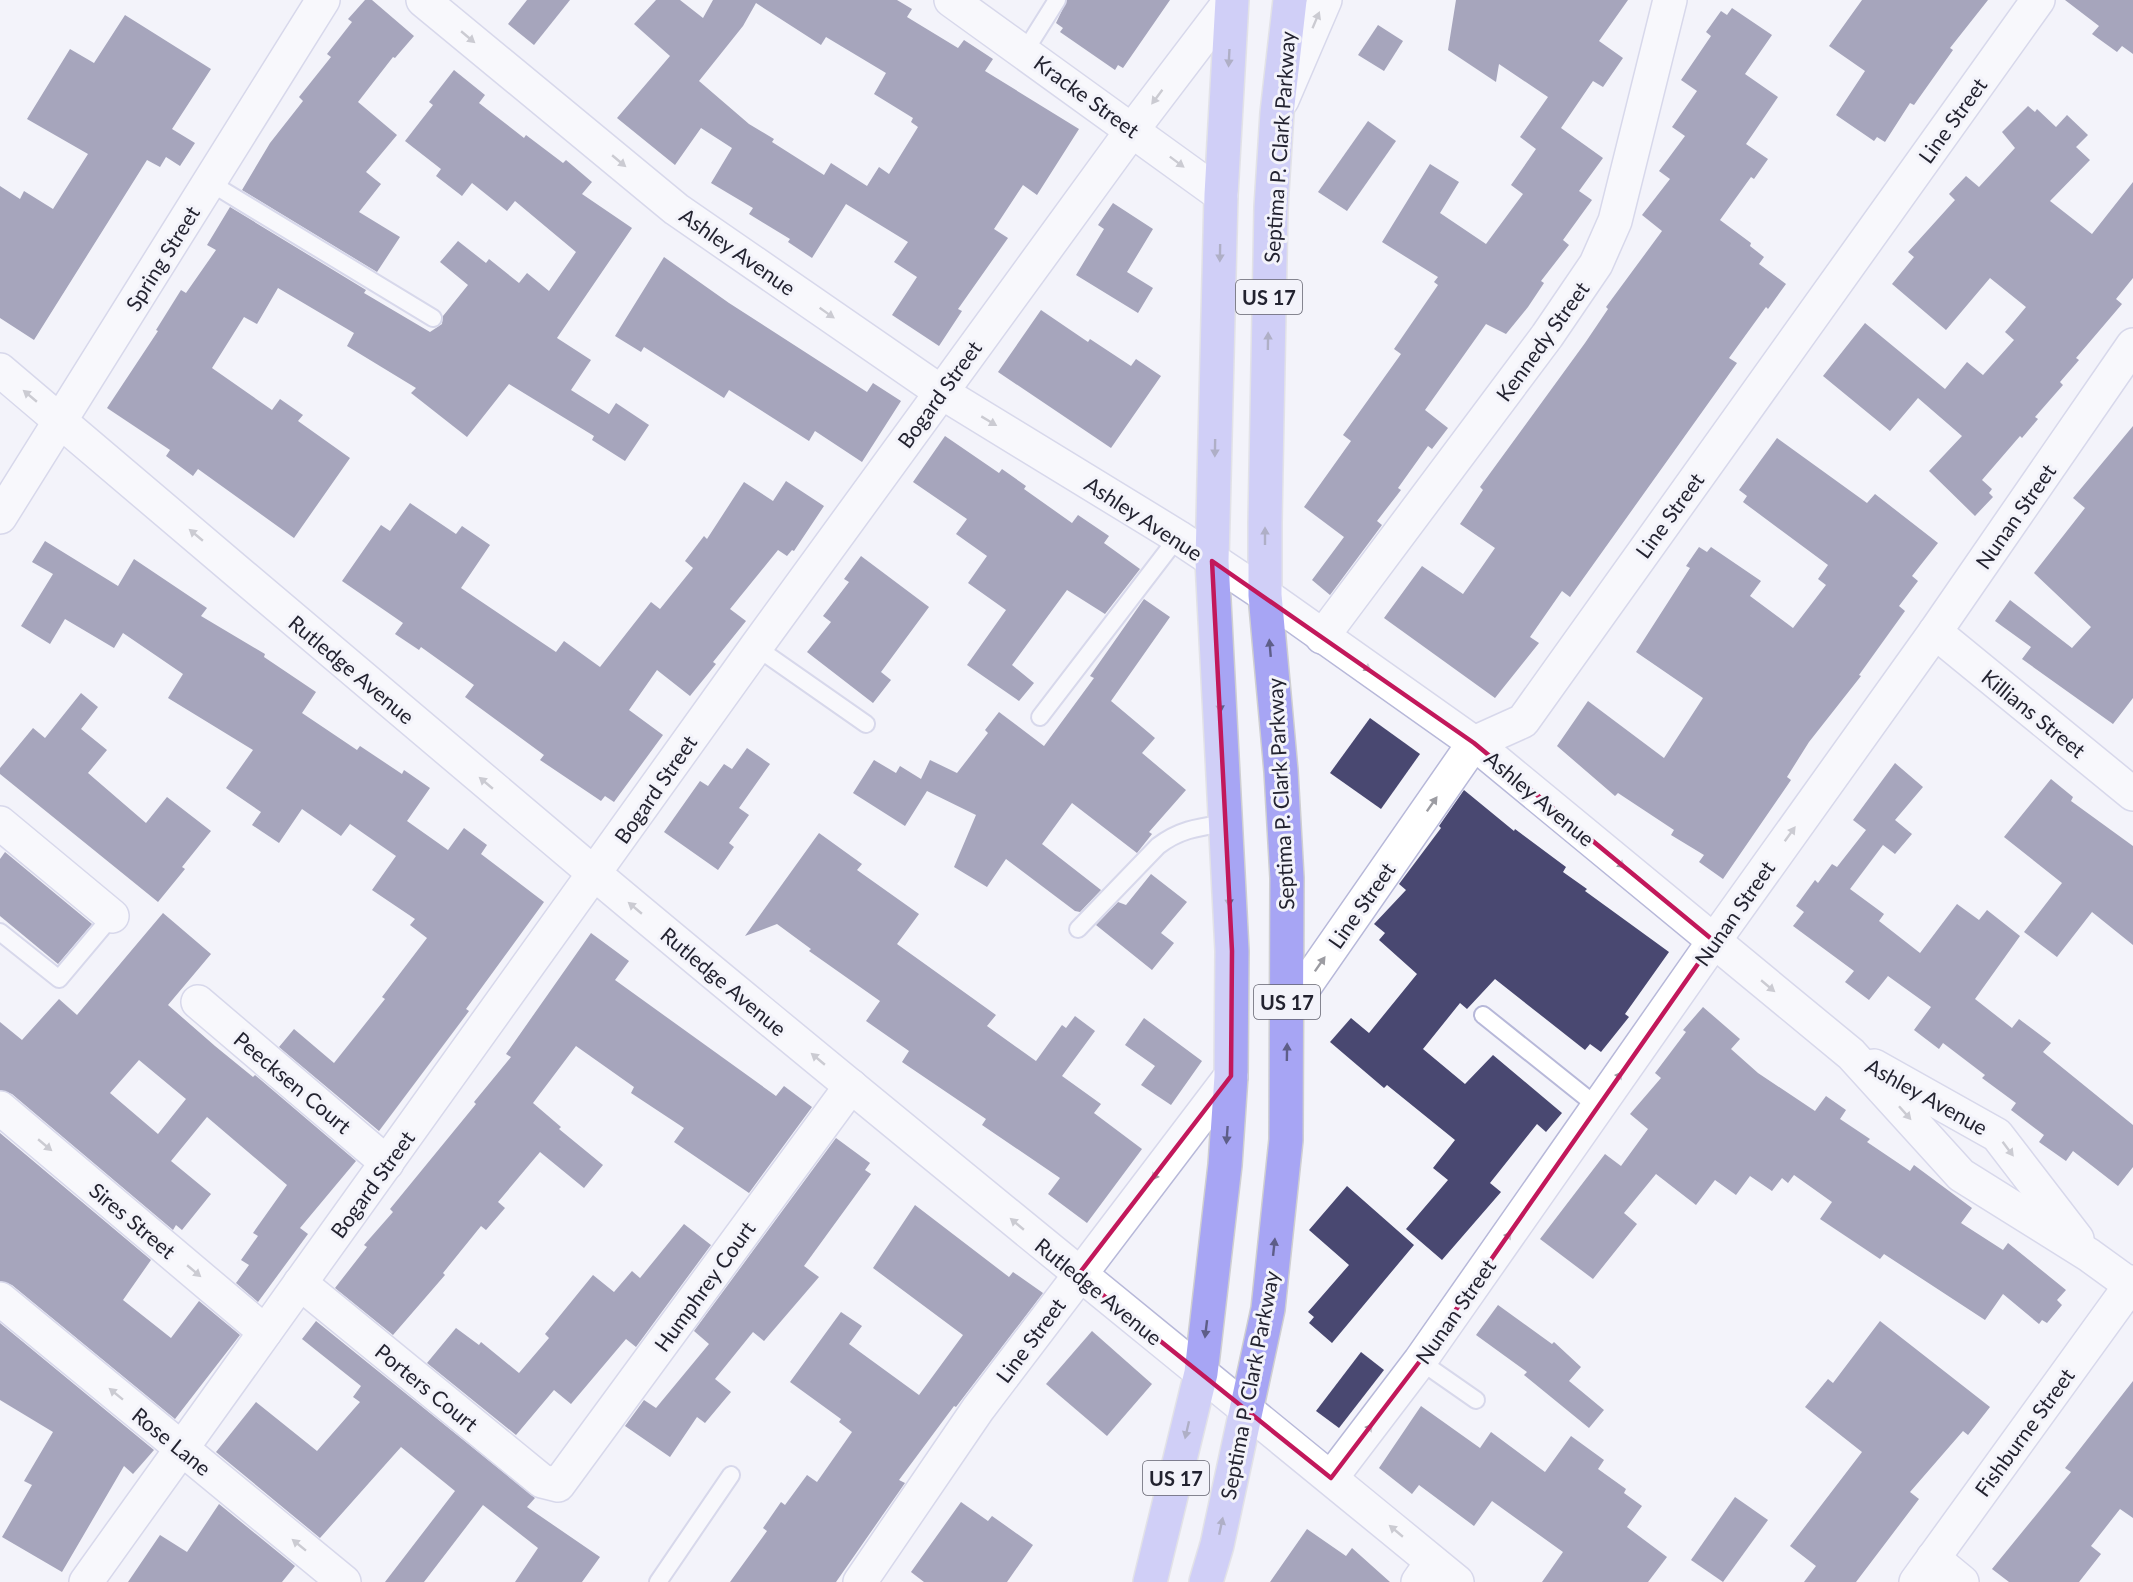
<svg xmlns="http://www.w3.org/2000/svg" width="2133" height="1582" viewBox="0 0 2133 1582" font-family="Lato,sans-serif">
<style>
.building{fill:#494871;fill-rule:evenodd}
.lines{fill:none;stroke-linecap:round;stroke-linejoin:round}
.lane-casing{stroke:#b7b8d9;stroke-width:20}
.street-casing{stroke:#b7b8d9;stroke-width:36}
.secondary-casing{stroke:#b7b8d9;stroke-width:36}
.highway-casing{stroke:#cfcfd1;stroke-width:36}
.lane{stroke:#fff;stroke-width:16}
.street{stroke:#fff;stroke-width:33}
.secondary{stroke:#fff;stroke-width:33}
.highway{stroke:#a7a5f4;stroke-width:33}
.oneway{fill:#9c9ca2}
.oneway2{fill:#5e5e88}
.marked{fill:none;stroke:#c2185b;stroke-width:4.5;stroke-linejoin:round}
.labels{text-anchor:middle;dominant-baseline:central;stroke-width:6;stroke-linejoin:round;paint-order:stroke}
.shield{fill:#f3f3fa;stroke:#61616d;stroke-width:1.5}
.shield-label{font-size:20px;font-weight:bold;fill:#232330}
.street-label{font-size:21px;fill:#232330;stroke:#f3f3fa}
</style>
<rect width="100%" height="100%" fill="#f3f3fa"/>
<g class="building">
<polygon points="365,0 372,0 414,36 395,58 393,57 358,102 397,135 366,172 381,184 359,212 400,237 377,272 242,190 270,143 303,101 299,97 331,57 327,54 352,22 348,19"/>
<polygon points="527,0 570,0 534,45 508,24"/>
<path d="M656 0H680L703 18 713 0H897L912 9 907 17 958 48 964 40 993 59 985 71 1079 129 1037 195 1023 185 994 229 1008 238 958 309 962 311 939 346 892 315 917 277 894 262 908 242 846 204 812 258 788 242 790 239 749 214 753 208 711 183 732 148 701 128 675 165 617 118 670 56 634 24ZM756 3 821 45 826 37 886 73 874 94 913 118 911 122 918 127 889 174 879 167 867 186 831 163 824 175 772 142 774 139 749 124 699 81 743 26Z"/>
<polygon points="1067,0 1170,0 1123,68 1118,65 1115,70 1060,32 1063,28 1056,23"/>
<polygon points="1456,0 1628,0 1599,41 1623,58 1603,87 1593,81 1561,128 1603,158 1579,191 1592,200 1563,240 1569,245 1541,281 1544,283 1528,307 1506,334 1486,324 1425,410 1448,428 1432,449 1428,446 1398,488 1401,490 1377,521 1382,525 1330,595 1312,580 1344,537 1304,507 1351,441 1343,435 1401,354 1394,349 1438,285 1434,282 1438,277 1382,242 1430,164 1459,182 1440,213 1486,244 1523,194 1511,185 1536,149 1520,137 1548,97 1499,64 1496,82 1448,50"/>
<polygon points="1862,0 1988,0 1950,48 1953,50 1914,105 1910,103 1885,142 1877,137 1874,141 1836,115 1865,71 1829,46"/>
<polygon points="2065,0 2133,0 2133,54 2122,46 2117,52 2092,34 2099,26"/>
<polygon points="1732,8 1772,35 1745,74 1778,97 1746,144 1768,159 1754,179 1751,177 1720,220 1751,243 1750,246 1764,257 1759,264 1786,284 1768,309 1766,307 1729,358 1737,363 1570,597 1562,591 1530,637 1539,643 1495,698 1384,618 1422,566 1463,594 1495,548 1460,524 1483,490 1480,487 1585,343 1608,309 1606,307 1662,231 1642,215 1670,179 1659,171 1685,136 1672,127 1697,91 1681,80 1711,36 1706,32 1721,11 1727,15"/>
<polygon points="125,15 211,69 172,129 195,143 180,166 166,157 160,167 147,160 34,340 0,318 0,186 20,199 24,191 53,209 88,154 27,119 70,49 94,63"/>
<polygon points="1378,25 1403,41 1384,71 1358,55"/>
<polygon points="454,70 485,95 479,103 524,138 526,135 563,163 566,160 592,182 582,194 632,228 557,338 591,360 571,390 609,414 616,403 649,425 625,461 592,440 594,436 509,384 467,437 411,393 416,388 347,346 354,333 278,288 257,324 244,317 212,368 272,410 280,399 303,415 298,421 350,458 294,538 198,469 193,476 166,456 170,450 107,408 158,331 156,330 181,290 186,293 216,250 207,245 230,207 366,290 364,293 430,332 442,324 443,316 468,285 440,262 458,241 486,263 489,259 519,283 527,273 549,291 576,252 515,201 507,211 472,183 462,196 436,176 441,169 405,141 433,105 429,102"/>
<polygon points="2028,106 2035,112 2037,109 2056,127 2067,115 2088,135 2076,147 2090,160 2050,201 2092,234 2133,182 2133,278 2116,299 2122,304 2076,358 2079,360 2060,382 2063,385 2035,417 2038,419 2022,438 2020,436 1982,480 1992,489 1989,493 1993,497 1975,516 1929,471 1962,436 1918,398 1890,431 1823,376 1865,323 1945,389 1967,362 1983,375 2014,340 2005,332 2026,307 1990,278 1946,330 1892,284 1914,257 1908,252 1955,200 1949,194 1966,176 1979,187 2015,148 2002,132"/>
<polygon points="1368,121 1396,141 1347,211 1318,192"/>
<polygon points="1113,203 1153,229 1127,272 1153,288 1138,313 1076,275 1104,229 1098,225"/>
<polygon points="664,257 729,303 867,392 873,383 901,401 862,462 815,431 809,441 729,390 724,398 644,347 641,352 615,336"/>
<polygon points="1041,310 1088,342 1090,339 1131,366 1136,359 1161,376 1111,448 998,372"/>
<polygon points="2133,426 2133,698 2113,724 2022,659 2031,647 1995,621 2010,600 2072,648 2091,627 2034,573 2085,508 2073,498"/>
<polygon points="945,436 999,473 1002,469 1026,486 1024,489 1072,523 1078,515 1109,536 1104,543 1140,569 1105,614 1067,590 1012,665 1034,683 1019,701 967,665 1006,610 968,583 987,556 956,534 967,519 913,482"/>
<polygon points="1777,438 1867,503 1875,494 1938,543 1912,576 1918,581 1899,606 1905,611 1859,675 1861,676 1809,742 1787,777 1791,780 1723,879 1699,862 1704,855 1671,835 1674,830 1618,793 1615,796 1557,746 1588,701 1664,758 1703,698 1636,652 1690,568 1686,566 1699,547 1707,552 1711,547 1761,581 1750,596 1793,628 1826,585 1818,579 1828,565 1743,502 1747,496 1739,490"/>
<polygon points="786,481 824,506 794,551 792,550 787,556 778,550 730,609 746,621 713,662 716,664 690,696 657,670 629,710 663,735 614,802 605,796 601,801 540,760 544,755 465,697 474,685 421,647 419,650 395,634 403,623 342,581 381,525 390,531 410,503 456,534 462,526 490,545 461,588 556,652 564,641 600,667 651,602 660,609 693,568 685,561 704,536 707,539 744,482 773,501"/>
<polygon points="45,541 118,586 134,559 207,608 201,616 265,654 264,657 316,692 302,713 357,750 360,746 402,774 404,770 430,788 407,821 448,850 464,828 487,845 481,854 544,902 466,1009 469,1011 379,1131 279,1047 294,1029 334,1063 385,999 382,997 427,938 410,925 415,919 372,890 396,856 350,824 341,836 302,809 279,843 252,825 261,812 226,788 253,750 168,698 183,674 123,633 114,648 65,619 50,644 21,626 53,574 32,562"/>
<polygon points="861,556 929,607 881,672 891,680 873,703 807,652 831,622 823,616 849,582 844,579"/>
<polygon points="1144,599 1170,617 1111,701 1155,738 1142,753 1186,790 1149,832 1152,834 1137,853 1072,803 1042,844 1101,890 1080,912 1075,911 1006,859 987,887 954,867 976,815 927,791 905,826 853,793 874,760 896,773 900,766 921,779 930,760 957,773 988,733 985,730 999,712 1044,746 1094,678 1090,676"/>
<polygon points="81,693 98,707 81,729 107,750 88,773 146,823 167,797 211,831 182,867 185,869 158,902 0,774 0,768 33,728 45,738"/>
<polygon points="1370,718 1420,754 1381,809 1330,773"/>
<polygon points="747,748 770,764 739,808 749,815 729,843 734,847 718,870 664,832 700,781 708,786 724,764 732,769"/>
<polygon points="1895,763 1923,787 1895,820 1912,834 1895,854 1883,845 1850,889 1884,914 1879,921 1920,953 1957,904 1979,920 1987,910 2020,936 1975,999 2012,1028 2019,1019 2051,1043 2043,1052 2133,1125 2133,1167 2118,1186 2073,1151 2066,1161 2039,1142 2044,1135 2011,1110 2016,1103 1982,1078 1985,1075 1943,1043 1939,1049 1914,1030 1931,1007 1888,976 1869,1000 1845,982 1854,971 1793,926 1804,912 1796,906 1815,880 1818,883 1832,864 1837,867 1866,830 1853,820"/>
<polygon points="2051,779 2073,797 2071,801 2133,846 2133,945 2092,912 2057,957 2024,932 2062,883 2004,837"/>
<polygon points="1464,790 1514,831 1515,829 1566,867 1563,872 1587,889 1585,891 1669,952 1625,1014 1629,1017 1601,1052 1590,1044 1585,1050 1495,979 1467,1009 1460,1003 1423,1049 1465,1084 1493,1055 1562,1113 1546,1132 1537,1124 1490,1183 1501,1192 1442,1260 1406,1229 1448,1180 1433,1168 1455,1140 1387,1085 1384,1088 1330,1042 1351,1018 1369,1033 1417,974 1379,940 1385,933 1374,924 1406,890 1399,884 1441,828 1439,826"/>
<polygon points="819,833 862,864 857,870 919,914 897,944 996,1015 987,1026 1036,1061 1062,1025 1066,1028 1075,1016 1095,1031 1062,1076 1101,1104 1094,1113 1142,1149 1087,1223 1048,1194 1060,1178 982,1125 986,1119 902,1062 909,1051 866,1021 880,1001 809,951 811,949 777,924 745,936"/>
<polygon points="5,852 92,924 58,964 0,916 0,859"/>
<polygon points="1151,874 1187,902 1161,933 1174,943 1152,970 1096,925 1118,902 1126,905"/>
<path d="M163 913 211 954 168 1005 215 1046 253 1077 255 1075 356 1161 300 1228 308 1234 258 1302 236 1283 249 1265 241 1260 258 1236 253 1233 287 1185 207 1117 171 1161 211 1194 182 1230 176 1225 173 1230 12 1094 0 1090V1022L22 1040 59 999 77 1015ZM139 1060 186 1099 158 1134 110 1093Z"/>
<polygon points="591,933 629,961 615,980 776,1096 784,1086 812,1107 749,1193 674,1142 684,1128 631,1093 634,1087 576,1046 533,1103 561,1127 559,1129 603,1165 584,1188 540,1152 498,1202 505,1208 486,1230 481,1226 443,1273 445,1275 393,1335 335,1288 367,1247 364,1245 393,1212 390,1209 476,1104 474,1102 511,1057 506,1054"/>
<polygon points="1703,1007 1740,1039 1731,1049 1758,1073 1815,1111 1826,1096 1846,1110 1840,1119 1870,1139 1867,1142 1910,1171 1914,1165 1972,1208 1961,1223 2003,1250 2008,1243 2066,1290 2057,1300 2062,1305 2047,1323 2042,1320 2039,1324 2003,1294 1985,1320 1884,1254 1880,1259 1820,1219 1832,1202 1794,1175 1788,1183 1782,1178 1772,1191 1750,1176 1736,1195 1715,1180 1696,1205 1656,1174 1624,1213 1637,1224 1593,1279 1540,1239 1605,1154 1621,1166 1648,1129 1630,1114 1661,1078 1655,1073 1686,1032 1683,1030"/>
<polygon points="1144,1018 1202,1061 1171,1105 1141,1085 1155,1066 1125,1045"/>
<polygon points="0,1133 151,1260 123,1300 171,1338 199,1301 240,1335 175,1419 12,1285 0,1281"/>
<polygon points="836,1138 870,1163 865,1170 871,1174 804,1266 819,1277 764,1341 753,1332 715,1379 731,1392 705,1423 697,1417 670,1457 625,1426 644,1400 656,1408 709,1344 694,1331"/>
<polygon points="1347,1186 1414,1245 1332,1343 1309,1323 1314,1317 1308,1312 1349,1265 1309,1230"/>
<polygon points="915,1205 1009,1277 1013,1272 1043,1293 956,1407 954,1406 899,1480 905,1483 836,1582 730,1582 767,1531 763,1528 781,1502 785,1505 807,1475 817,1482 852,1432 839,1422 841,1419 790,1382 841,1312 862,1326 849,1344 919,1395 963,1335 873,1268"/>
<polygon points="684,1224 711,1245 636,1347 626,1339 571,1404 554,1390 516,1435 427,1363 456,1328 479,1345 481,1342 519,1373 549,1338 545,1334 593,1275 614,1292 632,1271 640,1278"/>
<polygon points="1498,1305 1552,1344 1554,1342 1581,1367 1569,1381 1604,1410 1589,1428 1524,1375 1527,1372 1476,1335"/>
<polygon points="316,1321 535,1498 527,1507 600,1557 582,1582 515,1582 538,1548 483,1505 424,1582 385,1582 455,1491 401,1447 320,1538 216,1452 256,1402 317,1451 360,1402 353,1397 361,1386 302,1339"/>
<polygon points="1880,1321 1990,1407 1968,1435 1963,1431 1910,1492 1919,1499 1856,1582 1804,1582 1816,1566 1790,1546 1862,1452 1805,1407 1828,1379 1833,1383"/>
<polygon points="0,1323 154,1450 133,1474 124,1466 62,1572 2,1537 32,1485 24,1481 53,1432 0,1400"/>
<polygon points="1092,1331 1152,1384 1107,1436 1046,1384"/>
<polygon points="1361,1352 1384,1370 1339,1428 1316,1411"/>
<polygon points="2133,1381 2133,1518 2120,1509 2091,1546 2101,1554 2079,1582 2009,1582 1992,1569 2071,1472 2065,1468"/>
<polygon points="1421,1406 1480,1448 1491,1432 1545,1472 1571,1436 1604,1460 1598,1469 1626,1489 1624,1493 1642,1506 1627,1527 1667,1557 1648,1582 1542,1582 1563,1552 1492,1501 1474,1526 1419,1485 1412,1494 1379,1468"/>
<polygon points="1735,1497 1768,1520 1723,1582 1691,1560"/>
<polygon points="961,1502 988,1521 992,1516 1033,1545 1007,1582 924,1582 911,1572"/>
<polygon points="219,1504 295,1566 282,1582 128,1582 160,1535 187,1552"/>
<polygon points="1307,1529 1346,1556 1352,1548 1390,1582 1270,1582"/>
</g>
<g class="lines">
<defs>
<g id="lane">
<polyline points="1025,51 1057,0"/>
<polyline points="209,182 433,318"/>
<polyline points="756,647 866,724"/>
<polyline points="1040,717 1178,537"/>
<path d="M1078 929 1158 846C1180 829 1200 827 1226 823"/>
<polyline points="0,932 59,979 112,916"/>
<polyline points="1483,1015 1598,1107"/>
<polyline points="1420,1361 1476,1400"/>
<polyline points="658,1582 731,1475"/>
</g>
<g id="street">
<polyline points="951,0 1221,195"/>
<polyline points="1282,100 1325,0"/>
<polyline points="1935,632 2133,794"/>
<polyline points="1322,637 1547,336 1596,264 1615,221 1670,0"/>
<polyline points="0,823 112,916"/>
<polyline points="198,1002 387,1163"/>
<polyline points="1287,1012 1474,743 1523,721 2038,0"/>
<polyline points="0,1108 265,1332"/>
<polyline points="300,1283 542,1481 558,1485 851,1086"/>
<polyline points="0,1299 344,1582"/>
<polyline points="1331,1478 1420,1361 1714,941 1935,632 2133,345"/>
<polyline points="1933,1558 1962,1582"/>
<polyline points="86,1582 756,647 1133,129 1231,0"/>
<polyline points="860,1582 978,1409 1231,1076"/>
<polyline points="1418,1582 1432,1562"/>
</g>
<g id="secondary">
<polyline points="423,0 676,209 941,392 1178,537 1265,595 1474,743 1851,1054 1961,1175 2089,1255 2133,1287"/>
<path d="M0 370C199 538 396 708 596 875 881 1114 1170 1346 1457 1582"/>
<polyline points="0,517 323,0"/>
<polyline points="1874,1066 1997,1135 2077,1239"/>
<polyline points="1916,1582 2133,1282"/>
</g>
<g id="highway">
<polyline points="1150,1582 1201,1373 1225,1165 1231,1076 1232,951 1212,561 1221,195 1232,0"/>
<polyline points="1206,1582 1217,1545 1268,1309 1286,1140 1287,878 1281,771 1265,595 1265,522 1271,207 1277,113 1290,0"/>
</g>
</defs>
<use href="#lane" class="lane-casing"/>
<use href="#street" class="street-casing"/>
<use href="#secondary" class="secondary-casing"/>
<use href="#highway" class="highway-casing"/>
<use href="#lane" class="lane"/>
<use href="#street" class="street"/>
<use href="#secondary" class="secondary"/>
<use href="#highway" class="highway"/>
</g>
<defs><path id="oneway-solid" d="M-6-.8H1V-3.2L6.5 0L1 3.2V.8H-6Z" transform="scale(1.5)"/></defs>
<g class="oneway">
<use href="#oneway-solid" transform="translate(1316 20) rotate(-67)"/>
<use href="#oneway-solid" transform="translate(468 37) rotate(40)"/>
<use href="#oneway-solid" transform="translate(1157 97) rotate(127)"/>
<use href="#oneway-solid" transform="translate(619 161) rotate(40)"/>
<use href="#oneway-solid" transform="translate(1177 162) rotate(37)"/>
<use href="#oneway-solid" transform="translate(827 313) rotate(35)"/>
<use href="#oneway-solid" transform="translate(30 396) rotate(-140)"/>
<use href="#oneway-solid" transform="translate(989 421) rotate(31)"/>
<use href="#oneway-solid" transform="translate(196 535) rotate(-140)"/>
<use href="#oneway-solid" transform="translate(1364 666) rotate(35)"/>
<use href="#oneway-solid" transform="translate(486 783) rotate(-140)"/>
<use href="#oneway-solid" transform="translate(1432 804) rotate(-55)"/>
<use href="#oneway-solid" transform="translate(1790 834) rotate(-54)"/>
<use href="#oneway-solid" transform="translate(1618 862) rotate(40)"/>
<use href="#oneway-solid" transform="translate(635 908) rotate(-140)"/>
<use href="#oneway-solid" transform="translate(1320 964) rotate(-55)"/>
<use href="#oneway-solid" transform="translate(1768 986) rotate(40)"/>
<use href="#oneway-solid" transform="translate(818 1059) rotate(-140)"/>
<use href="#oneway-solid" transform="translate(1617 1079) rotate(-55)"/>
<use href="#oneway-solid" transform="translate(1905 1113) rotate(48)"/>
<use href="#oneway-solid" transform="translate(45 1145) rotate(40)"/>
<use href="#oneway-solid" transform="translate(2008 1149) rotate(53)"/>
<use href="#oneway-solid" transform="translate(1157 1173) rotate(127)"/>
<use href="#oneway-solid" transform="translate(1017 1224) rotate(-140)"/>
<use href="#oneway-solid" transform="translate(1506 1239) rotate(-55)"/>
<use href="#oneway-solid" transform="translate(194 1271) rotate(40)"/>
<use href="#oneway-solid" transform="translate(116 1394) rotate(-141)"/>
<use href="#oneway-solid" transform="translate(1367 1431) rotate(-53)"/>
<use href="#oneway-solid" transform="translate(1396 1531) rotate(-140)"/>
<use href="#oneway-solid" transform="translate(299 1545) rotate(-141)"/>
</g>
<g class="oneway2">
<use href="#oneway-solid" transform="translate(1229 58) rotate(93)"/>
<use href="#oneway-solid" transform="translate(1220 253) rotate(91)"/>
<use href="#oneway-solid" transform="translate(1268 341) rotate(-89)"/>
<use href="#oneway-solid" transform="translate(1215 448) rotate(91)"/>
<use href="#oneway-solid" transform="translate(1265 536) rotate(-90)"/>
<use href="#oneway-solid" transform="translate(1270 648) rotate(-95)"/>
<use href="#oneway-solid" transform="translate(1220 704) rotate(87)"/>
<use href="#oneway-solid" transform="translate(1229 898) rotate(88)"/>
<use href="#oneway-solid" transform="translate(1287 1052) rotate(-89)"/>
<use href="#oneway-solid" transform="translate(1227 1135) rotate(94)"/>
<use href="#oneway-solid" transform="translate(1274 1247) rotate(-84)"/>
<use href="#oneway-solid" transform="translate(1206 1329) rotate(97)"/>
<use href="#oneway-solid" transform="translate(1187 1430) rotate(103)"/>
<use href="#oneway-solid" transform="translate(1221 1526) rotate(-78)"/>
</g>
<path d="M0 0H2133V1582H0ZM1212 561 1474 743 1714 941 1420 1361 1331 1478 1078 1275 1231 1076 1232 951Z" fill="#f3f3fa" fill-opacity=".55" fill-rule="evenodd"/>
<path class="marked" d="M1212 561 1474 743 1714 941 1420 1361 1331 1478 1078 1275 1231 1076 1232 951Z"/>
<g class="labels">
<g class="shield">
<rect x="1236" y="280" width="66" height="34" rx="4.5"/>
<rect x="1254" y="985" width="66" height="34" rx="4.5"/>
<rect x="1143" y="1461" width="66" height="34" rx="4.5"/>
</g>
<g class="shield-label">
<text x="1269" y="297">US 17</text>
<text x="1287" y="1002">US 17</text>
<text x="1176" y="1478">US 17</text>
</g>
<g class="street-label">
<text transform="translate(1087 96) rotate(36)">Kracke Street</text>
<text transform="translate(1952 120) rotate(-54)">Line Street</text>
<text transform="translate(1279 147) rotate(-86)">Septima P. Clark Parkway</text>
<text transform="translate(738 251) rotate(35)">Ashley Avenue</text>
<text transform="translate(162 258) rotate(-58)">Spring Street</text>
<text transform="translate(1542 341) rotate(-54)">Kennedy Street</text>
<text transform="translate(939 394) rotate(-54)">Bogard Street</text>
<text transform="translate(1669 515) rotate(-54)">Line Street</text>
<text transform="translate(2015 516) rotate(-55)">Nunan Street</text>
<text transform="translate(1144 518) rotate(33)">Ashley Avenue</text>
<text transform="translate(352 669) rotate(40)">Rutledge Avenue</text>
<text transform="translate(2034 713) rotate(39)">Killians Street</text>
<text transform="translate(655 789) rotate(-55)">Bogard Street</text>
<text transform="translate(1280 794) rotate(-93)">Septima P. Clark Parkway</text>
<text transform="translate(1540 798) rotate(40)">Ashley Avenue</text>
<text transform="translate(1361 905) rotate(-55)">Line Street</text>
<text transform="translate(1734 913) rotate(-55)">Nunan Street</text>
<text transform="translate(724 981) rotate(40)">Rutledge Avenue</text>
<text transform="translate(293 1082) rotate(40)">Peecksen Court</text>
<text transform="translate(1927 1096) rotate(29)">Ashley Avenue</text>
<text transform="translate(372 1184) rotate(-54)">Bogard Street</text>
<text transform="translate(133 1220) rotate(40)">Sires Street</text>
<text transform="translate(704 1286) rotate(-54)">Humphrey Court</text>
<text transform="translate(1099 1291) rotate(39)">Rutledge Avenue</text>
<text transform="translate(1455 1311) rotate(-55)">Nunan Street</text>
<text transform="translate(1030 1340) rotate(-53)">Line Street</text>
<text transform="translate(1249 1385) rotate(-79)">Septima P. Clark Parkway</text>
<text transform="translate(427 1387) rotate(39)">Porters Court</text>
<text transform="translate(2024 1432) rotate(-54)">Fishburne Street</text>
<text transform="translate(172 1441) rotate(39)">Rose Lane</text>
</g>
</g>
</svg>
